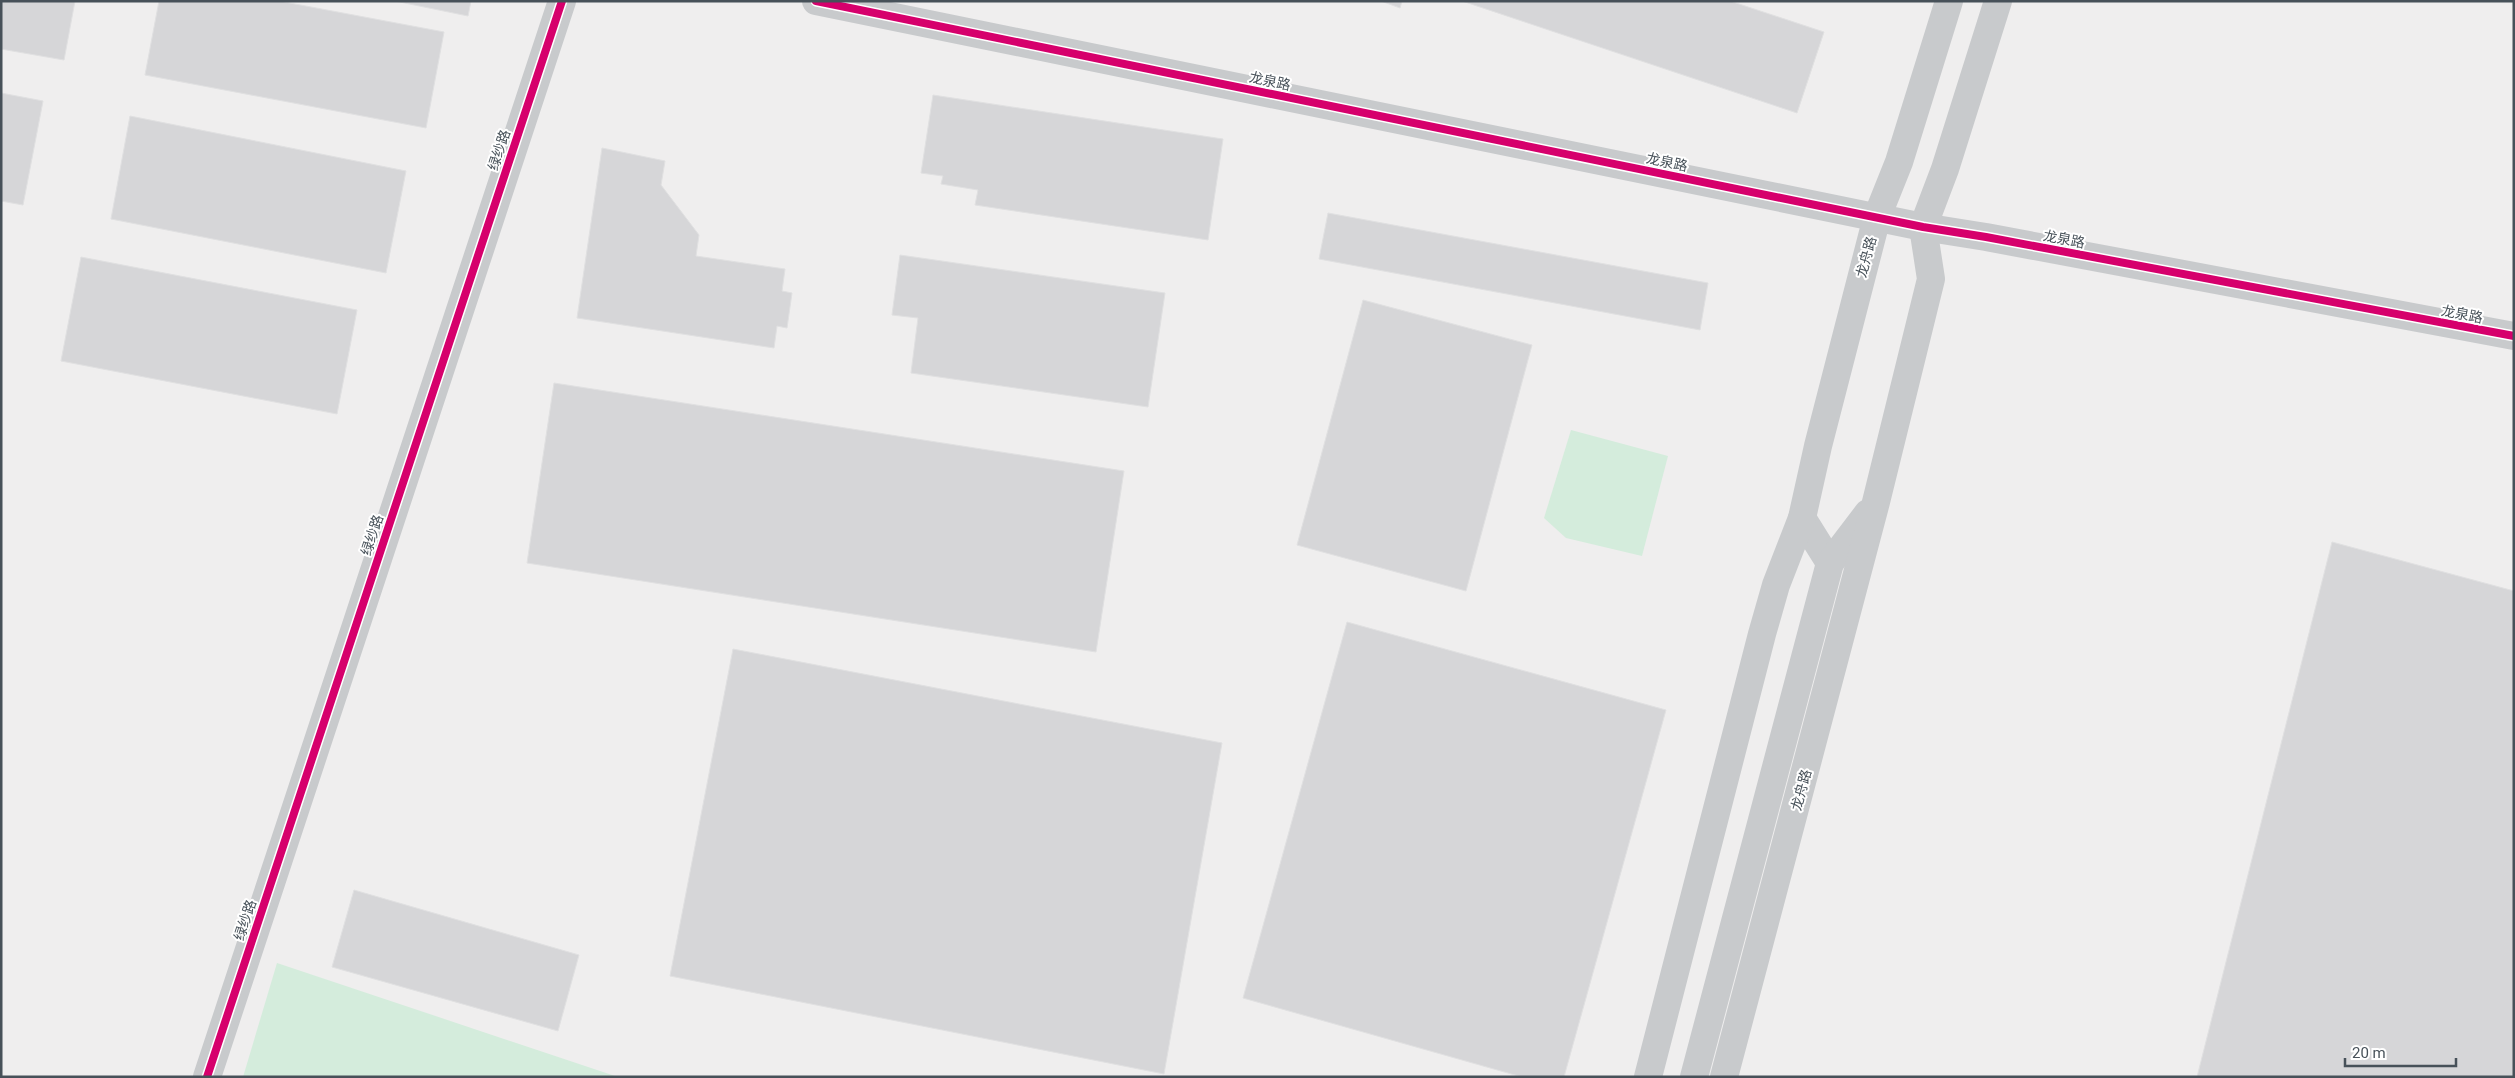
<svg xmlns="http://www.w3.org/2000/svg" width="2515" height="1078" viewBox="0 0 2515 1078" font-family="Roboto,'Noto Sans SC',sans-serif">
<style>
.green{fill:#d4ecdc}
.building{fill:#d6d6d8;stroke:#e0e0e1}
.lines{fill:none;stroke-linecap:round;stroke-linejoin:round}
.minor{stroke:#c8cacc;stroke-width:28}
.cycleway-casing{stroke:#fff;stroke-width:11}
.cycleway{stroke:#d6006c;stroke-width:8}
.labels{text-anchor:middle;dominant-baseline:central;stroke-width:4;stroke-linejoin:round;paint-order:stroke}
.street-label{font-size:14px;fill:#475159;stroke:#fff}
</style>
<rect width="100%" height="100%" fill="#efeeee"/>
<g class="green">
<polygon points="1571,430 1668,456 1642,556 1566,538 1544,518"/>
<polygon points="277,963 618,1077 243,1077"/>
</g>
<g class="building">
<polygon points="1,1 75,1 64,60 1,49"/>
<polygon points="159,1 279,1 444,32 426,128 145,75"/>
<polygon points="395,1 471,1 468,16"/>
<polygon points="1381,1 1402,1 1400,8"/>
<polygon points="1462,1 1730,1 1824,32 1797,113"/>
<polygon points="1,93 43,101 23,205 1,201"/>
<polygon points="933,95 1223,139 1208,240 975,205 978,190 941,184 943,176 921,173"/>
<polygon points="130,116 406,171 386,273 111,219"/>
<polygon points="602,148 665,161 661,185 699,235 696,256 785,269 782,291 792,293 787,328 777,326 774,348 577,318"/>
<polygon points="1328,213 1708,283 1700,330 1319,259"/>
<polygon points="900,255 1165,293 1148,407 911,373 918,318 892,315"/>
<polygon points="81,257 357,310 337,414 61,361"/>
<polygon points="1363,300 1532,345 1466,591 1297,545"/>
<polygon points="554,383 1124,471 1096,652 527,563"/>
<polygon points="2332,542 2514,591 2514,1077 2197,1077"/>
<polygon points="1347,622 1666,710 1564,1077 1522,1077 1243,998"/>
<polygon points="733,649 1222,743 1164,1074 670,976"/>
<polygon points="354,890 579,955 558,1031 332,967"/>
</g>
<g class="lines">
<g class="minor">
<polyline points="816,1 1923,227 1986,237 2514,336"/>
<polyline points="1802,518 1830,563"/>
<polyline points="207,1077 562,1"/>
<polyline points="1648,1077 1762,634 1776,585 1802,518 1818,446 1877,217 1899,162 1949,1"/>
<polyline points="1694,1077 1830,563 1868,513"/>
<polyline points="1724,1077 1876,502 1931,279 1923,227 1945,169 1998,1"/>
</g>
<defs>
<g id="cycleway">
<polyline points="816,1 1923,227 1986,237 2514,336"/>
<polyline points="207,1077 562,1"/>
</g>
</defs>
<use href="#cycleway" class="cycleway-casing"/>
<use href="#cycleway" class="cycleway"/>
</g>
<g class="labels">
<g class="street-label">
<text transform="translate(1270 81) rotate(12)">龙泉路</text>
<text transform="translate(499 150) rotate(-72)">绿纱路</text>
<text transform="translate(1667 162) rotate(12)">龙泉路</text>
<text transform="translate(2064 239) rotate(11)">龙泉路</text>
<text transform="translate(1866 257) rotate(-75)">龙舟路</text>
<text transform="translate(2462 314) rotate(11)">龙泉路</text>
<text transform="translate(372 535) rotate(-72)">绿纱路</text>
<text transform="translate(1801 790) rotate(-75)">龙舟路</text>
<text transform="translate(245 920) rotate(-72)">绿纱路</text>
</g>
</g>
<rect width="2515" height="1078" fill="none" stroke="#475159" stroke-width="5"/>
<path d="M2345 1058v8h111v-8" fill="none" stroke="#475159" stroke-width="2.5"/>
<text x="2352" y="1058" font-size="15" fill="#475159" stroke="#ffffff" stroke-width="4" paint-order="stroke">20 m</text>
</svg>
